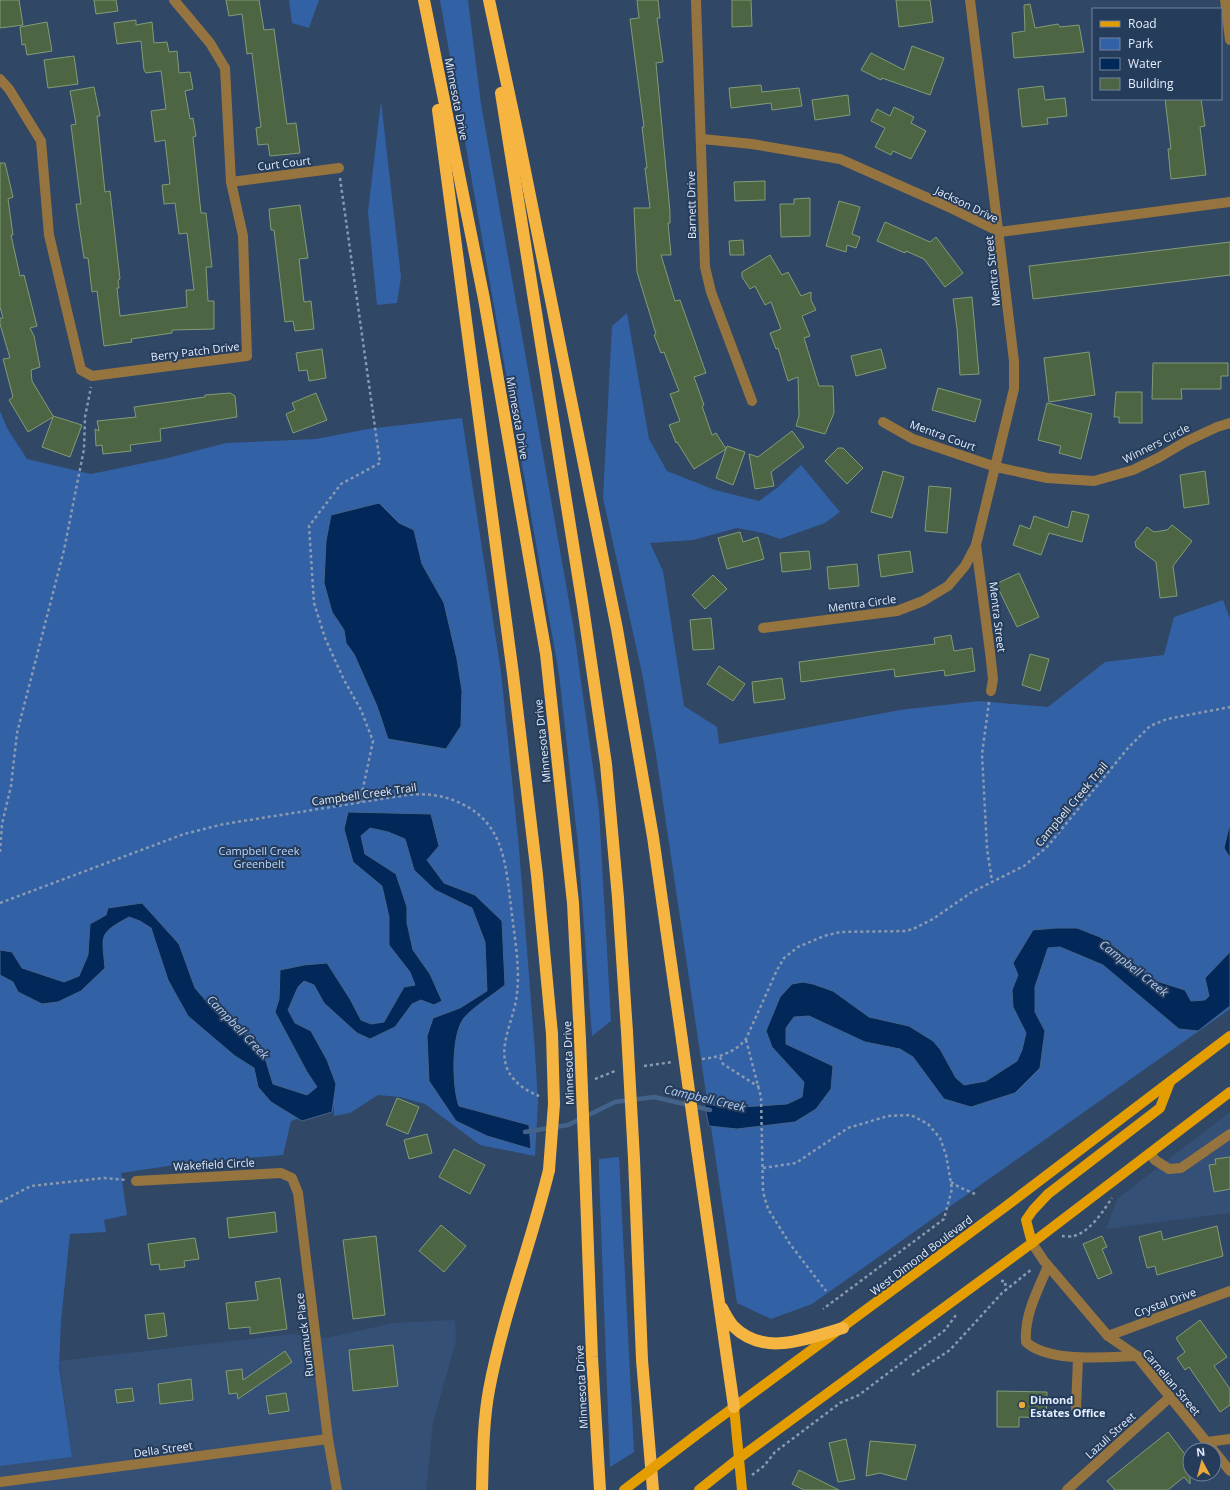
<svg xmlns="http://www.w3.org/2000/svg" width="1230" height="1490" viewBox="0 0 1230 1490" font-family="'Open Sans',sans-serif">
<style>
.built{fill:#355076}
.green{fill:#3262a5}
.water{fill:#012859;stroke:#44638a}
.lines{fill:none;stroke-linecap:round;stroke-linejoin:round}
.stream{stroke:#44638a;stroke-width:4.5}
.building{fill:#4d6543;stroke:#829c77}
.path{stroke:#899ab2;stroke-width:2.5;stroke-dasharray:3 3;stroke-linecap:butt}
.minor{stroke:#96743f;stroke-width:10}
.major{stroke:#e49e02;stroke-width:10}
.highway{stroke:#f6b441;stroke-width:12}
.major-bridge{stroke:#e49e02;stroke-width:10}
.highway-bridge{stroke:#f6b441;stroke-width:12}
.poi-dot{fill:#eaaa39;stroke:#263c5b;stroke-width:1.5}
.labels{text-anchor:middle;dominant-baseline:central;stroke-width:4;stroke-linejoin:round;paint-order:stroke}
.street-label{font-size:11px;fill:#e2edfd;stroke:#263c5b}
.park-label{font-size:11px;fill:#bcd8fe;stroke:#263c5b}
.poi-label{font-size:11px;font-weight:bold;fill:#e2edfd;stroke:#263c5b;text-anchor:start}
.water-label{font-size:12px;font-style:italic;fill:#b0cbf1;stroke:#263c5b}
</style>
<rect width="100%" height="100%" fill="#304766"/>
<g class="built">
<polygon points="1230,1112 1230,1213 1106,1229 1117,1199"/>
<polygon points="455,1320 456,1341 433,1423 426,1490 0,1490 0,1466 72,1457 59,1361 292,1334 327,1338 393,1323"/>
</g>
<g class="green">
<polygon points="289,0 319,0 309,28 292,23"/>
<polygon points="440,0 468,0 481,104 573,624 599,810 611,1021 592,1036 578,845 559,674"/>
<polygon points="381,101 401,277 397,303 377,305 368,212"/>
<polygon points="627,313 649,439 667,471 715,490 759,501 778,487 801,465 840,512 825,523 780,539 763,533 737,528 693,540 650,543 663,571 684,706 717,727 719,744 900,710 979,701 1048,707 1105,662 1164,655 1174,617 1223,600 1230,619 1230,1009 812,1304 771,1319 737,1303 656,755 642,673 603,498 612,326"/>
<polygon points="0,411 7,428 27,459 91,474 168,458 226,443 316,439 368,429 462,418 501,672 519,848 535,1052 538,1102 535,1156 480,1145 425,1104 400,1097 378,1095 350,1113 334,1116 334,1106 291,1121 283,1155 188,1163 121,1173 127,1215 104,1220 106,1232 70,1234 61,1321 59,1367 72,1457 0,1466"/>
<polygon points="619,1157 634,1452 610,1467 599,1173 599,1159"/>
</g>
<g class="water">
<polygon points="379,503 399,523 414,530 422,564 444,603 457,659 462,691 461,726 446,749 388,739 377,706 354,654 346,643 344,630 332,612 324,583 326,541 331,515"/>
<path d="M348 812 431 814 439 846 427 860 444 883 475 895 502 921 505 985C494 994 472 1008 464 1018 451 1034 452 1088 459 1106L529 1125 531 1149 487 1136 456 1121 429 1081 427 1036 433 1018 460 1008 487 991 485 942 472 908 435 890 414 870 405 839 388 832 370 828 361 836 365 854 396 874 407 907V923L413 950 430 974 442 1001 434 1005 421 1000 412 1004 395 1027 370 1039 357 1033 324 1003 314 985 304 981 298 987 288 1010 295 1023 311 1031 327 1060 336 1084 332 1112 302 1121 271 1102 258 1087 254 1068 235 1056 188 1016 168 980 151 928 140 921 129 917C98 934 102 934 105 968L81 991 58 1002 42 1004 18 992 13 982 0 975V950L12 952 22 968 64 982 79 976 88 955 90 924 106 915 108 908 142 903 179 944 195 988 218 1015 262 1048 273 1084 307 1095 317 1087 307 1072 275 1012 279 999 280 970 304 965 327 963 350 999 361 1020 371 1024 384 1022 404 987 415 985 410 972 389 945V917L382 886 353 862 344 829Z"/>
<polygon points="1230,823 1230,858 1224,848"/>
<polygon points="1056,928 1077,928 1100,937 1119,950 1153,980 1185,990 1191,1001 1205,1000 1209,996 1205,978 1230,952 1230,1006 1198,1031 1179,1029 1103,965 1060,947 1048,948 1035,987 1035,1012 1045,1031 1040,1068 1015,1093 971,1107 944,1099 913,1057 900,1049 865,1042 809,1016 794,1017 786,1028 786,1044 833,1066 831,1089 816,1109 795,1122 737,1129 709,1126 704,1103 728,1108 787,1104 802,1097 804,1082 772,1047 766,1031 780,997 792,984 803,982 813,984 833,991 869,1017 909,1026 933,1041 940,1049 956,1078 964,1085 986,1081 1017,1061 1022,1050 1026,1033 1013,1007 1012,990 1018,975 1013,963 1033,930"/>
</g>
<g class="lines">
<polyline class="stream" points="525,1132 568,1125 615,1102 654,1097 710,1110"/>
</g>
<g class="building">
<polygon points="0,0 19,0 23,25 0,28"/>
<polygon points="94,0 116,0 118,11 96,14"/>
<polygon points="226,0 259,0 264,30 274,29 287,124 296,123 300,153 270,156 268,144 258,145 256,128 261,127 252,53 247,54 242,14 229,16"/>
<polygon points="637,0 658,0 660,18 657,18 663,62 656,63 670,212 670,223 668,223 671,255 661,255 675,301 680,300 706,373 694,377 704,405 702,406 712,435 716,433 726,449 694,469 677,442 676,443 669,425 680,421 670,394 679,391 664,352 661,353 654,335 656,334 637,272 634,208 650,208 645,168 647,168 642,127 644,127 630,19 639,18"/>
<polygon points="732,0 751,0 752,26 732,27"/>
<polygon points="896,0 930,0 933,22 899,27"/>
<polygon points="1030,4 1035,28 1058,24 1060,27 1079,25 1084,52 1014,58 1012,33 1025,31 1024,5"/>
<polygon points="136,20 136,25 152,22 154,43 167,42 169,52 177,51 179,73 190,72 193,89 185,91 190,119 193,118 196,136 193,137 201,213 206,213 208,230 212,267 206,267 208,301 214,301 214,329 172,330 172,333 131,339 132,342 104,346 97,291 92,292 88,258 84,258 79,225 76,204 81,204 71,125 76,124 70,91 94,87 100,116 97,116 105,192 110,191 120,279 118,280 119,288 117,288 120,316 187,307 186,290 194,290 187,233 179,234 175,203 164,204 162,185 170,184 165,140 155,142 151,111 166,109 161,71 146,73 144,70 141,41 117,44 114,23"/>
<polygon points="47,22 52,51 27,55 25,44 22,45 20,27"/>
<polygon points="912,46 944,58 930,95 882,78 881,80 861,70 871,53 904,70"/>
<polygon points="74,56 78,84 48,88 44,60"/>
<polygon points="761,85 762,92 799,88 802,106 772,110 771,103 731,108 729,88"/>
<polygon points="1043,86 1045,100 1065,98 1067,116 1047,118 1048,124 1022,127 1018,89"/>
<polygon points="848,95 850,115 815,120 812,100"/>
<polygon points="1165,99 1201,99 1205,126 1200,127 1206,175 1171,179 1168,149 1171,149"/>
<polygon points="894,107 914,117 911,123 926,131 911,159 893,151 891,155 875,147 885,128 871,121 877,109 890,116"/>
<polygon points="0,163 5,163 13,197 8,199 13,235 11,235 20,276 24,275 37,326 30,328 34,336 40,367 31,370 32,381 53,416 82,425 70,457 42,447 53,417 28,432 9,400 13,397 3,359 10,358 0,324 0,318 3,318 0,307"/>
<polygon points="765,181 765,200 735,201 734,182"/>
<polygon points="810,198 810,236 781,237 780,204 794,204 794,199"/>
<polygon points="839,201 860,207 852,234 860,237 856,248 847,245 846,252 826,246"/>
<polygon points="300,205 308,258 299,259 304,302 311,301 314,329 295,331 293,321 285,322 274,230 271,230 269,209"/>
<polygon points="885,222 930,242 936,237 963,273 945,287 924,259 906,251 905,253 877,241"/>
<polygon points="743,240 744,255 730,255 729,241"/>
<polygon points="1230,242 1230,275 1033,299 1029,266"/>
<polygon points="770,255 782,275 788,272 801,296 811,292 811,300 816,310 802,316 810,336 804,338 819,386 833,386 834,413 825,434 796,426 799,416 798,377 788,381 778,348 776,349 770,333 781,329 771,302 765,305 755,286 750,289 742,277 742,272"/>
<polygon points="972,297 979,374 960,375 957,328 953,299"/>
<polygon points="322,349 326,378 309,381 307,370 299,371 296,353"/>
<polygon points="881,349 886,368 856,376 851,356"/>
<polygon points="1089,352 1095,395 1049,402 1044,358"/>
<polygon points="1153,363 1228,363 1228,376 1221,376 1221,389 1181,389 1182,399 1152,399"/>
<polygon points="938,388 981,400 975,422 932,410"/>
<polygon points="1116,392 1142,392 1142,423 1119,423 1119,417 1114,417"/>
<polygon points="230,393 235,396 237,417 160,429 161,441 130,445 131,451 103,454 102,445 96,446 95,429 99,431 97,421 136,417 134,407 205,397 205,395"/>
<polygon points="316,393 327,420 293,433 286,414 295,410 292,403"/>
<polygon points="1047,403 1092,414 1081,459 1059,453 1061,446 1038,440"/>
<polygon points="792,431 804,447 771,472 774,486 755,489 749,454 758,457"/>
<polygon points="727,446 745,452 733,485 716,478"/>
<polygon points="838,448 843,448 863,468 847,484 825,461"/>
<polygon points="883,471 904,477 892,518 871,512"/>
<polygon points="1205,471 1209,504 1184,508 1180,475"/>
<polygon points="929,486 951,488 947,533 925,531"/>
<polygon points="1072,511 1089,515 1082,542 1049,533 1041,555 1013,545 1020,525 1030,529 1034,516 1068,528"/>
<polygon points="1172,525 1192,541 1173,566 1177,596 1160,598 1156,562 1136,547 1135,542 1147,527 1154,532 1167,530"/>
<polygon points="740,532 743,542 758,537 764,559 727,569 718,538"/>
<polygon points="809,551 811,569 782,572 780,553"/>
<polygon points="910,551 913,572 881,577 878,555"/>
<polygon points="857,564 859,586 829,589 827,567"/>
<polygon points="1019,573 1039,617 1017,627 996,584"/>
<polygon points="713,575 727,589 705,609 692,595"/>
<polygon points="711,618 714,649 693,650 690,620"/>
<polygon points="951,635 954,651 972,648 975,671 945,676 944,670 895,677 894,669 801,682 799,662 935,644 934,638"/>
<polygon points="1030,654 1049,659 1040,691 1022,685"/>
<polygon points="719,666 745,684 733,701 707,684"/>
<polygon points="782,678 785,699 754,703 752,682"/>
<polygon points="397,1098 419,1107 408,1134 386,1125"/>
<polygon points="427,1134 432,1153 409,1159 404,1140"/>
<polygon points="454,1149 485,1165 470,1194 439,1177"/>
<polygon points="1230,1157 1230,1189 1214,1192 1209,1165 1216,1164 1215,1159"/>
<polygon points="275,1212 277,1232 229,1238 227,1218"/>
<polygon points="441,1225 466,1246 444,1272 419,1251"/>
<polygon points="1217,1226 1223,1256 1157,1275 1155,1266 1147,1268 1139,1237 1161,1231 1163,1240"/>
<polygon points="376,1236 385,1315 353,1319 343,1240"/>
<polygon points="1102,1236 1107,1247 1102,1249 1112,1273 1098,1279 1083,1244"/>
<polygon points="195,1238 199,1259 184,1261 185,1267 160,1270 159,1264 151,1265 148,1244"/>
<polygon points="280,1278 287,1329 250,1334 250,1327 229,1329 226,1303 258,1300 255,1282"/>
<polygon points="164,1313 167,1336 148,1339 145,1315"/>
<polygon points="1200,1320 1227,1357 1214,1366 1230,1389 1230,1405 1220,1412 1189,1367 1185,1370 1177,1358 1185,1352 1176,1338"/>
<polygon points="393,1345 398,1386 353,1391 349,1350"/>
<polygon points="285,1351 292,1362 238,1399 237,1393 229,1394 226,1371 242,1369 243,1380"/>
<polygon points="191,1379 193,1400 160,1404 158,1384"/>
<polygon points="132,1388 134,1401 117,1403 115,1390"/>
<polygon points="997,1391 1047,1392 1046,1418 1019,1417 1019,1427 997,1427"/>
<polygon points="286,1393 289,1411 269,1414 266,1396"/>
<polygon points="1168,1432 1190,1461 1190,1484 1184,1477 1168,1490 1115,1490 1107,1481"/>
<polygon points="846,1439 855,1479 838,1482 829,1443"/>
<polygon points="870,1441 916,1445 906,1480 880,1473 866,1476"/>
<polygon points="799,1470 839,1490 804,1490 792,1484"/>
</g>
<g class="lines">
<g class="path">
<polyline points="340,178 380,463 341,484 309,526 314,603 325,638 344,680 361,710 373,741 360,802"/>
<polyline points="989,702 982,754 987,849 992,881"/>
<polyline points="0,852 2,824 11,786 17,733 64,550 84,449 85,417 91,387"/>
<path d="M0 903 184 834 224 824 407 795C426 793 443 795 460 803 507 824 506 871 512 915 515 940 520 968 517 993 515 1016 501 1039 505 1061 508 1079 524 1090 539 1096"/>
<polyline points="746,1040 761,1097 763,1192 768,1209 790,1244 826,1291"/>
<polyline points="720,1057 723,1064 759,1087"/>
<path d="M702 1059C720 1057 734 1053 746 1039L777 970 784 958 798 947 824 936 840 932 905 931 913 929 933 919 972 892 1024 866 1047 847 1128 748 1150 726 1167 719 1230 707"/>
<polyline points="644,1066 673,1062"/>
<polyline points="595,1079 615,1071"/>
<polyline points="763,1168 796,1163 848,1128 888,1116 911,1115 928,1124 940,1138 946,1155 952,1189 944,1219 823,1309"/>
<polyline points="951,1182 959,1187 975,1194"/>
<polyline points="0,1202 31,1186 104,1178 126,1180"/>
<path d="M1062 1236C1065 1236 1071 1237 1074 1236 1091 1231 1103 1211 1112 1198"/>
<polyline points="1001,1281 1005,1281 1006,1290"/>
<polyline points="912,1375 950,1350 1002,1293 1032,1269"/>
<polyline points="752,1475 764,1466 775,1452 840,1403 859,1395 945,1330 956,1315"/>
</g>
<g class="minor">
<polyline points="696,0 705,267 711,292 752,401"/>
<polyline points="1225,0 1230,40"/>
<polyline points="0,79 9,89 41,141 49,235 81,370 92,376 247,356 243,236 231,182 225,68 210,43 174,0"/>
<polyline points="702,139 752,144 840,159 953,209 1000,232 1230,202"/>
<polyline points="231,182 339,168"/>
<polyline points="883,422 913,439 996,467 1047,478 1094,481 1133,470 1158,458 1185,442 1217,427 1230,423"/>
<polyline points="976,545 990,652 993,679 991,691"/>
<polyline points="763,628 897,611 923,601 948,586 965,566 976,545 1014,389 1014,361 970,0"/>
<polyline points="1150,1153 1155,1160 1169,1169 1181,1168 1230,1134"/>
<polyline points="136,1181 281,1173 292,1178 298,1193 328,1439 337,1490"/>
<polyline points="1032,1243 1044,1261 1108,1336 1137,1356 1213,1450"/>
<path d="M1048 1266C1038 1290 1024 1315 1026 1342 1049 1363 1106 1357 1137 1356"/>
<polyline points="1108,1336 1230,1291"/>
<polyline points="1076,1409 1078,1358"/>
<polyline points="1207,1442 1230,1439"/>
<polyline points="1214,1451 1230,1471"/>
<polyline points="0,1482 328,1439"/>
<polyline points="1067,1490 1169,1398"/>
</g>
<g class="major">
<polyline points="1032,1243 1026,1220 1033,1210 1048,1194 1160,1108 1170,1082"/>
<polyline points="734,1407 742,1490"/>
<polyline points="695,1436 1005,1207 1230,1036"/>
<polyline points="699,1490 738,1459 1032,1243 1230,1092"/>
</g>
<g class="highway">
<polyline points="424,0 484,299 546,654 573,903 580,1039"/>
<polyline points="489,0 517,131 617,629 653,837 682,1040"/>
<polyline points="501,93 583,607 606,764 618,898 627,1032"/>
<polyline points="438,110 513,674 537,875 552,1034"/>
<polyline points="697,1149 734,1407"/>
<polyline points="634,1159 642,1360 653,1490"/>
<polyline points="585,1167 592,1357 600,1490"/>
<path d="M722 1308C725 1314 729 1321 733 1326 765 1358 807 1338 843 1328"/>
<path d="M482 1490C483 1456 483 1423 489 1390 503 1315 531 1244 549 1170"/>
</g>
<polyline class="major-bridge" points="624,1490 695,1436"/>
<g class="highway-bridge">
<polyline points="627,1032 634,1159"/>
<polyline points="580,1039 585,1167"/>
<polyline points="682,1040 697,1149"/>
<polyline points="549,1170 554,1104 552,1034"/>
</g>
</g>
<circle class="poi-dot" cx="1022" cy="1405" r="4"/>
<g class="labels">
<g class="street-label">
<text transform="translate(457 99) rotate(79)">Minnesota Drive</text>
<text transform="translate(284 163) rotate(-7)">Curt Court</text>
<text transform="translate(967 204) rotate(26)">Jackson Drive</text>
<text transform="translate(691 205) rotate(-91)">Barnett Drive</text>
<text transform="translate(992 271) rotate(-96)">Mentra Street</text>
<text transform="translate(195 351) rotate(-7)">Berry Patch Drive</text>
<text transform="translate(518 418) rotate(80)">Minnesota Drive</text>
<text transform="translate(943 435) rotate(20)">Mentra Court</text>
<text transform="translate(1156 443) rotate(-27)">Winners Circle</text>
<text transform="translate(862 603) rotate(-8)">Mentra Circle</text>
<text transform="translate(998 617) rotate(83)">Mentra Street</text>
<text transform="translate(542 741) rotate(-96)">Minnesota Drive</text>
<text transform="translate(364 794) rotate(-8)">Campbell Creek Trail</text>
<text transform="translate(1071 804) rotate(-50)">Campbell Creek Trail</text>
<text transform="translate(568 1063) rotate(-92)">Minnesota Drive</text>
<text transform="translate(214 1164) rotate(-3)">Wakefield Circle</text>
<text transform="translate(921 1255) rotate(-37)">West Dimond Boulevard</text>
<text transform="translate(1165 1302) rotate(-20)">Crystal Drive</text>
<text transform="translate(304 1335) rotate(-97)">Runamuck Place</text>
<text transform="translate(1172 1382) rotate(50)">Carnelian Street</text>
<text transform="translate(581 1387) rotate(-93)">Minnesota Drive</text>
<text transform="translate(1110 1435) rotate(-42)">Lazuli Street</text>
<text transform="translate(163 1449) rotate(-8)">Della Street</text>
</g>
<g class="park-label">
<text x="259" y="850">Campbell Creek<tspan x="259" dy="13">Greenbelt</tspan></text>
</g>
<g class="poi-label">
<text x="1030" y="1399">Dimond<tspan x="1030" dy="13">Estates Office</tspan></text>
</g>
<g class="water-label">
<text transform="translate(1134 968) rotate(38)">Campbell Creek</text>
<text transform="translate(238 1027) rotate(46)">Campbell Creek</text>
<text transform="translate(705 1098) rotate(13)">Campbell Creek</text>
</g>
</g>
<rect x="1092" y="8" width="130" height="92" fill="#263c5b" stroke="#71839c"/>
<rect x="1100" y="21" width="20" height="6" fill="#e49e02" stroke="#71839c"/>
<text x="1128" y="28" font-size="12" fill="#e2edfd">Road</text>
<rect x="1100" y="38" width="20" height="12" fill="#3262a5" stroke="#71839c"/>
<text x="1128" y="48" font-size="12" fill="#e2edfd">Park</text>
<rect x="1100" y="58" width="20" height="12" fill="#012859" stroke="#71839c"/>
<text x="1128" y="68" font-size="12" fill="#e2edfd">Water</text>
<rect x="1100" y="78" width="20" height="12" fill="#4d6543" stroke="#71839c"/>
<text x="1128" y="88" font-size="12" fill="#e2edfd">Building</text>
<g transform="translate(1202 1462) rotate(353)"><circle r="19" fill="#263c5b" stroke="#71839c"/>
<path d="M0-3L7 15L0 10L-7 15Z" fill="#eaaa39"/>
<text y="-6" font-size="11" font-weight="bold" text-anchor="middle" fill="#e2edfd">N</text>
</g>
</svg>
